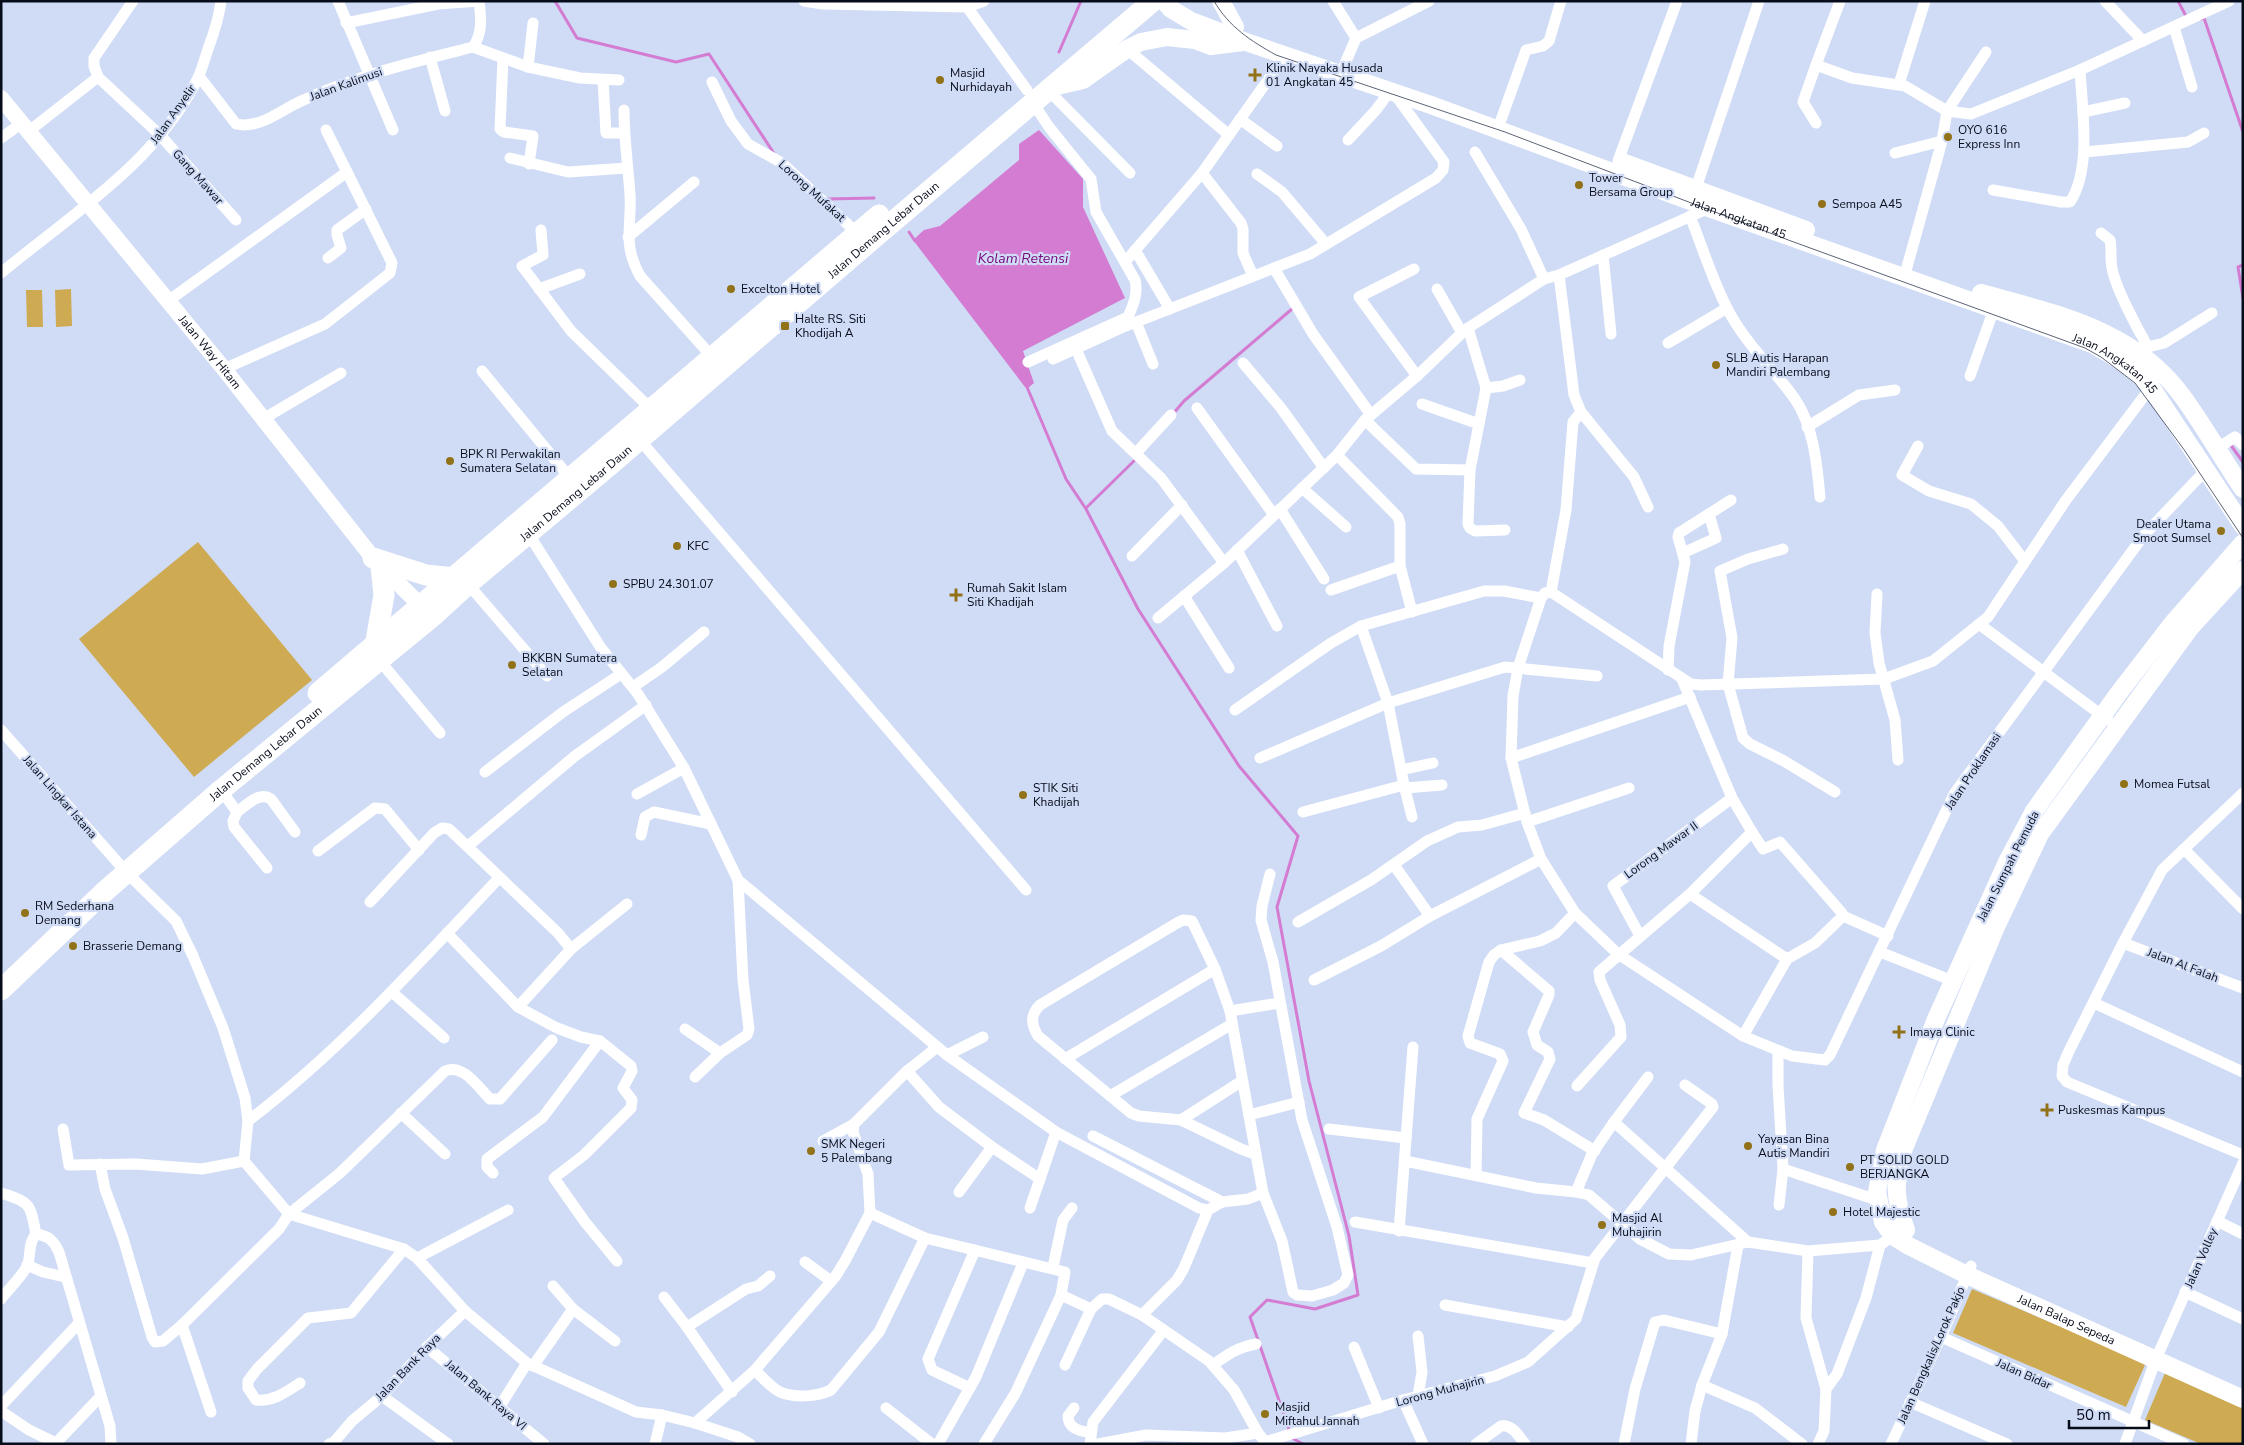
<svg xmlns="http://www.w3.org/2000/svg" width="2244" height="1445" viewBox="0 0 2244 1445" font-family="'Nunito Sans',sans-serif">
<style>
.green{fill:#ceaa53}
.water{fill:#d37cd2}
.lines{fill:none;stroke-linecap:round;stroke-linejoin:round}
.stream{stroke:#d37cd2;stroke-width:3}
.street{stroke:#fff;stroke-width:11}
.secondary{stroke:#fff;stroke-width:16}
.primary{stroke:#fff;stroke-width:18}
.highway{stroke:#fff;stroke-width:21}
.tram{stroke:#5b6376;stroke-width:1}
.poi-dot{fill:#927219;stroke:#d0dcf6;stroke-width:2}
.labels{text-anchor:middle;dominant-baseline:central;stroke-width:4.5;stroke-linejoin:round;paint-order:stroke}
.poi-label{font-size:12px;fill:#070c1a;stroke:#d0dcf6;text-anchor:start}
.street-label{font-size:12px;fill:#070c1a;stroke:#d0dcf6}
.water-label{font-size:14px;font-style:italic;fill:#78067b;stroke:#d0dcf6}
</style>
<rect width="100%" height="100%" fill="#d0dcf6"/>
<g class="green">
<polygon points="71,289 72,326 56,327 55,290"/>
<polygon points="26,290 42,290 43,327 27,327"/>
<polygon points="198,542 312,680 194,777 79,639"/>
<polygon points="1972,1289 2146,1363 2126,1407 1953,1333"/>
<polygon points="2165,1373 2243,1406 2243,1444 2201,1444 2145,1420"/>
</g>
<polygon class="water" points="1039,130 1083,179 1083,207 1125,298 1023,351 1034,383 1028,388 1025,387 913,240 924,230 940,226 1019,160 1019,144"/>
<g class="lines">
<g class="stream">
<polyline points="555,1 577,38 676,62 709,54 775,155"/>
<polyline points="2178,1 2187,18"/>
<polyline points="2201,19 2204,18 2243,132"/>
<polyline points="1059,52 1081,1"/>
<polyline points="827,199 874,198"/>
<polyline points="909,232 915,241"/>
<polyline points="2243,265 2238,267 2243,298"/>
<polyline points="1027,387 1066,479 1086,509 1138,609 1239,766 1298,836 1277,907 1309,1081 1349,1236 1358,1295 1315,1309 1267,1300 1250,1317 1292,1438 1303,1444"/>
<polyline points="1172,415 1184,401 1292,309"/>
<polyline points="2230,444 2243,462"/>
<polyline points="1086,508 1137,458"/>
</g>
<g class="street">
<polyline points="133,1 94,58 94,66 98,77 160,135 236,220"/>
<polyline points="338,1 393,130"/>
<polyline points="804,1 823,4 967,7 984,1"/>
<polyline points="1333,1 1356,38 1344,66"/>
<polyline points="1840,1 1816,65 1852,78 1905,86 1947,111 1971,114 2080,70 2229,1"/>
<polyline points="2105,1 2143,41"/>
<polyline points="967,7 1027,90"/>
<polyline points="2174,27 2192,87"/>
<polyline points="1356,38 1429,1"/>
<polyline points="473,47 528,67 580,78 619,80"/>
<polyline points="1127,49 1229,135"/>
<polyline points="430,57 445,111"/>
<polyline points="503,59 500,129 504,132 533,136 529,164"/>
<polyline points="1816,65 1803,102 1816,123"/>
<polyline points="528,67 533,23"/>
<path d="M199 76 236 124C259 129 278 112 299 102 354 76 414 62 473 47 483 33 481 17 479 1L438 4 346 23"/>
<polyline points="603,80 606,133 624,133"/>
<polyline points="712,82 731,121 748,144 782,163 857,233"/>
<polyline points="1899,84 1925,1"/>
<polyline points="1048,90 1130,173"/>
<path d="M624 110C624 138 628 166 630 194 632 227 622 243 640 276L714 359"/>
<polyline points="2083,112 2125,103"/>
<polyline points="1240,119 1277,146"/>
<polyline points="1501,120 1526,50 1543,46 1549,41 1561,1"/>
<polyline points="326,130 347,172"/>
<polyline points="29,131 98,77"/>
<polyline points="1,138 22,123"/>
<polyline points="1348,140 1376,110 1390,91"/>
<polyline points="1475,152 1521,229 1544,279"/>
<polyline points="2085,152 2188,142 2204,133"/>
<polyline points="1895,153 1942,141"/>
<polyline points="510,158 568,172 627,168"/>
<polyline points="1618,161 1677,1"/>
<polyline points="1202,173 1241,223 1243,229 1243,253 1253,276"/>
<polyline points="1257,174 1282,192 1326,244"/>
<polyline points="1696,188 1759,1"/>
<path d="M1993 190 2061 202H2070C2092 169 2082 108 2080 70"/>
<path d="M1690 216C1702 246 1712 279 1727 308 1744 342 1773 368 1795 399 1814 427 1817 465 1820 497"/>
<polyline points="541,230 543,255 522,266 571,331 651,409"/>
<path d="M2101 233 2110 240C2112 249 2110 259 2112 268 2115 287 2138 330 2148 347L2131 348"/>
<polyline points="628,237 694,182"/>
<polyline points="1135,250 1170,309"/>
<polyline points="1603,255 1611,334"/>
<polyline points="328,258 341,248 337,235 337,230 366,209"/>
<polyline points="1125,262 1202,173 1285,56"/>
<polyline points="1907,267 1942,141 1947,111 1986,52"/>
<polyline points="1274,268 1313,334 1371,415"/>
<polyline points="1414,269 1359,297 1417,376"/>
<path d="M1 273C72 214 156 163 198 78 202 69 205 58 208 49 214 33 219 19 221 1"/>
<polyline points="1559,275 1574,395 1581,412 1634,477 1648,507"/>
<polyline points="539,289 580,274"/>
<polyline points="1437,289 1462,333"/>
<polyline points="168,301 347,172 392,263 390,273 325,324 224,369"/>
<polyline points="1136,322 1153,364"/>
<polyline points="1468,328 1486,388 1470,470 1468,524 1470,528 1475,531 1505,530"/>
<polyline points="1668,343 1727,308"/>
<polyline points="2148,347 2164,343 2212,313"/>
<polyline points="1076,349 1112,431 1161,478 1224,563"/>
<polyline points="1053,359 1121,328 1310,254 1436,178 1443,170 1444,162 1394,93"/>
<path d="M1028 362 1128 317C1134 303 1138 294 1135 280L1096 212 1091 179 1049 127 1033 103"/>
<polyline points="1243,363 1281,408 1324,468"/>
<polyline points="482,371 570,478"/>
<polyline points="1970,376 1994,309"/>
<polyline points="2151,387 2066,500 1988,617 1933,661 1884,679 1701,685 1691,684 1551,592 1545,593 1541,598 1518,668 1513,696 1511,758 1527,822 1541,859 1575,913 1618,954 1743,1036 1792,1056 1825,1060 1830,1055 1954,794 2144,535 2206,470"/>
<polyline points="1486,388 1503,386 1520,380"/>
<polyline points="1422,404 1479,424"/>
<polyline points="1197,408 1274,515"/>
<polyline points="263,419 341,373"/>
<polyline points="1365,420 1416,469 1470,470"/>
<polyline points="1807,427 1859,395 1895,390"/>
<polyline points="639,439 1026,890"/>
<polyline points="1918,446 1902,475 1929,491 1971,504 1998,526 2024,560"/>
<polyline points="2216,449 2235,437 2243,445"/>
<polyline points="1136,453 1171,415"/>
<polyline points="1337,455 1398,517 1400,524 1400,566 1412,612"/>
<polyline points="1302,488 1346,527"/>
<polyline points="1280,509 1324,579"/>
<polyline points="526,530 601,648 638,694 684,768 738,880 947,1055 1056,1132 1199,1208 1208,1210 1222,1202 1248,1199 1263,1193"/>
<polyline points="1783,549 1748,559 1720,571 1732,638 1728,684 1743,738 1750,744 1784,761 1835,792"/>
<polyline points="1237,550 1277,626"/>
<polyline points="1683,553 1716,538 1709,514"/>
<polyline points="1132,556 1182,505"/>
<polyline points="468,584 547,676"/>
<polyline points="1331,590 1400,566"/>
<polyline points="1551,592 1566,510 1573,422 1581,412"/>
<polyline points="1877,594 1875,633 1879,663 1895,720 1898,760"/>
<polyline points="1184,596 1229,668"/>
<polyline points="1158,618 1224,563 1337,455 1365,420 1417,376 1465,330 1544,279 1559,275 1709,208"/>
<polyline points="1979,624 2108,720"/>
<polyline points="380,661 440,733"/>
<polyline points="1668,670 1669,646 1685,562 1678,537 1679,533 1731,500"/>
<polyline points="633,687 662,667 704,632"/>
<polyline points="1235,710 1331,643 1361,626 1484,591 1504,591 1541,598"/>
<polyline points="1,730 127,873 176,921 193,956 223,1028 245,1098 248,1121 244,1161 289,1214 404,1249 417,1258 465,1311 527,1363 636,1412 662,1415 695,1423 738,1437 750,1444"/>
<polyline points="1260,758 1388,703 1505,667 1597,676"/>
<polyline points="1511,758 1690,697"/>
<polyline points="1401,770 1433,763"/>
<polyline points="485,772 563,712 621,674"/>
<polyline points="1404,785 1412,817"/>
<polyline points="1405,788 1442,785"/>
<polyline points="221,790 237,812 233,821 234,827 267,868"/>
<polyline points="2243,793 2184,849 2243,909"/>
<polyline points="637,794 684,768"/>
<path d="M237 812C247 805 259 791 271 799L295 832"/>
<polyline points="1303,812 1404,785 1388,703 1361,626"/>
<polyline points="1527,822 1629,788"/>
<polyline points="641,835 645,817 654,812 711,824"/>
<polyline points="468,846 575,756 646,705"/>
<polyline points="2184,849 2162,870 2123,943 2069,1051 2063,1065 2062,1076 2067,1082 2243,1155"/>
<polyline points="318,851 375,808 385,809 419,850"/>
<polyline points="1394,865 1430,916"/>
<polyline points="1690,894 1787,959"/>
<polyline points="370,902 434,833 442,828 449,829 558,933 571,949 518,1007"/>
<polyline points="1843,916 1888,936"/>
<polyline points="1298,922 1371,880 1427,841 1458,827 1482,825 1525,813"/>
<polyline points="447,933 518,1007 557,1028 581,1037 600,1041 631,1066 632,1071 623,1088 632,1100 631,1108 584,1155 554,1178 585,1222 617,1261"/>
<polyline points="1640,936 1613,886 1732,798"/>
<polyline points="2123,943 2243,988"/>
<polyline points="571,949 627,904"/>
<polyline points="1501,950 1549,991 1549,995 1533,1032 1537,1045 1548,1052 1550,1059 1524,1113 1544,1120 1595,1151"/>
<polyline points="1880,952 1953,981"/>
<polyline points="1314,980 1381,946 1430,916 1541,859"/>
<polyline points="392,992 444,1038"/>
<polyline points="2094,1003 2243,1072"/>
<polyline points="1230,1011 1279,1003"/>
<polyline points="685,1029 720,1053"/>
<polyline points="1743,1036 1787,959 1815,943 1843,916 1842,913 1780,842 1763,849 1752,832"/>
<polyline points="1778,1051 1778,1086 1783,1169 1877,1200"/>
<polyline points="947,1055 983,1037"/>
<polyline points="1065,1059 1215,969"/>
<polyline points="907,1071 939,1107 992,1147 1040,1179"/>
<polyline points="695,1077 720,1053 747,1035 749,1029 743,980 738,880"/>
<polyline points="1577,1086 1621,1037 1620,1025 1600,980 1599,972 1690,894 1752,832 1732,798 1682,679"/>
<polyline points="1110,1096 1232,1024"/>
<polyline points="401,1113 445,1154"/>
<polyline points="1249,1115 1299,1102"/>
<polyline points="1181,1120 1242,1081"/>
<path d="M248 1121C341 1050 419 963 499 878"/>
<polyline points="1614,1122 1648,1077"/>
<polyline points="63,1129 69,1165 136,1164 202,1169 244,1161"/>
<polyline points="1329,1129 1406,1138"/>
<polyline points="1093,1136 1222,1202"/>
<polyline points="823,1141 854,1124"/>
<path d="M1255 1154 1241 1149 1181 1120 1139 1116 1131 1113 1038 1036C1031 1024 1030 1015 1040 1005L1177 923 1183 920 1192 921 1215 969 1230 1011 1263 1193 1282 1241 1293 1292 1297 1295 1312 1296 1333 1290 1344 1283 1348 1275 1337 1227 1302 1120 1273 962 1261 920 1262 906 1270 874"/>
<polyline points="1405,1161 1536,1188 1576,1192 1589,1195 1640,1239 1669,1254 1691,1255 1748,1242 1808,1251 1880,1245 1893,1236"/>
<path d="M100 1164 105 1189 123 1238 152 1337 155 1342 163 1341 182 1325 279 1229 289 1214 340 1173 445 1071C463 1063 478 1087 490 1099H500L552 1040"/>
<polyline points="493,1173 487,1167 487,1159 543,1117 600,1041"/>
<polyline points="1476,1175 1477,1119 1503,1061 1500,1054 1470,1043 1468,1036 1489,962 1494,955 1501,950 1540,941 1556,933 1575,913"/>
<polyline points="959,1192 992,1147"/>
<polyline points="1576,1192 1592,1154 1614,1122 1748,1242"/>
<path d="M1 1193C31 1202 30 1204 36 1234 49 1236 53 1240 59 1252L110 1426 111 1444"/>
<polyline points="1779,1205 1783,1169"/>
<polyline points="1030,1208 1056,1132"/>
<polyline points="870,1213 925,1238 1065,1272 1061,1295 1015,1394 984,1444"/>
<polyline points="2217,1221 2243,1234"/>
<polyline points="1355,1222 1593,1263"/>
<polyline points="1399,1231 1413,1047"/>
<polyline points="1808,1251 1806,1318 1826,1389"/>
<polyline points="417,1258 508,1210"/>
<polyline points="805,1262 831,1281"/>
<polyline points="27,1265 43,1272 65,1277"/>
<polyline points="1053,1267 1063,1220 1072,1208"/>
<polyline points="553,1286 573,1309"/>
<polyline points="2185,1292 2243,1319"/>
<polyline points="1061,1295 1091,1309 1102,1299 1109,1299 1142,1315 1209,1361 1234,1390 1258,1433 1267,1444"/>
<polyline points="664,1297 687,1327"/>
<path d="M1 1299C8 1290 25 1273 28 1264 31 1252 28 1244 36 1234"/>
<polyline points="1445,1305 1568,1327"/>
<polyline points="1142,1315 1177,1280 1184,1268 1208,1210"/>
<polyline points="182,1325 211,1412"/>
<polyline points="1418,1336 1422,1372 1418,1396"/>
<polyline points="1941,1337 2184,1444"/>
<polyline points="427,1347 544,1444"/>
<polyline points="1354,1347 1379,1408"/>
<polyline points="1065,1365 1091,1309"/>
<path d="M1213 1365C1227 1355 1238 1347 1256 1344"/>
<polyline points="533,1366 573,1309 615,1341"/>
<path d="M755 1370C762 1377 771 1388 780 1392 794 1398 817 1397 831 1390L879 1332 925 1238"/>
<path d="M300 1383C286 1392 273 1402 256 1400L248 1388V1381L257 1369 308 1318 351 1313 404 1249"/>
<polyline points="1702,1385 1755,1408 1802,1444"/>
<polyline points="970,1388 932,1370 928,1359 975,1250"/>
<polyline points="732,1392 687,1327 746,1289 758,1286 770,1276"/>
<polyline points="382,1396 448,1444"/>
<polyline points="1403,1400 1423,1444"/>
<polyline points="1910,1402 2007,1444"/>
<polyline points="1,1406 79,1323"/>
<polyline points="500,1406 527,1363"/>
<polyline points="886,1408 932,1444"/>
<path d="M1074 1408 1068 1416C1068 1429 1080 1431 1091 1433"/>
<polyline points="1,1411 29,1430 58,1444"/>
<polyline points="695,1423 755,1370 835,1277 845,1261 870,1213 868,1174 853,1132 854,1124 907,1071 936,1048"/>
<polyline points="1265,1442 1403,1400 1495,1376 1528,1362 1576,1319 1595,1258 1713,1107 1712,1104 1685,1085"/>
<polyline points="56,1443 100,1397"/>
<polyline points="329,1444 334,1442 352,1421 382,1396 427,1347 465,1311"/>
<polyline points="655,1444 662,1415"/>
<polyline points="938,1444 976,1377 1023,1263"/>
<polyline points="1090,1444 1093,1422 1163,1331"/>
<polyline points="1098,1444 1146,1435 1225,1438 1258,1433"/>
<path d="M1476 1444 1501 1426C1512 1424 1519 1436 1525 1444"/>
<polyline points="1624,1444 1635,1389 1655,1322 1664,1320 1722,1334"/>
<polyline points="1691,1444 1695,1411 1702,1385 1722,1334 1738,1245"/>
<polyline points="1818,1444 1824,1431 1826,1389 1837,1374 1866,1298 1880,1245"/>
<polyline points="1891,1444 1941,1337 1971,1266"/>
<polyline points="2125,1444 2156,1359 2243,1163"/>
</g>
<path class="secondary" id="s1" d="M1 98 224 369 373 558 428 613"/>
<g class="primary">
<path id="s2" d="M1164 1 1171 9 1191 21 1246 42 1431 105 1709 208 2092 344C2115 356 2134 369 2151 387L2243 526"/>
<polyline points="1221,1 1235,27"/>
<polyline points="1053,87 1083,80 1127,49 1141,42 1167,37 1195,40 1211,46 1243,42"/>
<polyline points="1622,162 1806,230"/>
<path d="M1981 293C2056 314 2134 329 2183 397 2204 426 2222 458 2243 489"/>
<path id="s3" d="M2243 543 2172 624 2118 694 2034 811 2007 862 1936 1019 1885 1150 1877 1192 1883 1222 1893 1236 1909 1246 1967 1275 2243 1399"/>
<path d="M1906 1230C1893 1193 1895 1185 1904 1148L1995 929 2040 834 2190 628 2243 570"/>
</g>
<g class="highway">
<polyline points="373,558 426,575 454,578"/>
<polyline points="376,641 384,595 381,567"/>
<polyline points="318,693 879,215"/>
<path id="s4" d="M1 990 103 893 221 790 432 617 468 584 610 465 875 237 1153 1"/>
</g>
<path class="tram" d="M1214 1C1229 27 1251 41 1276 55L1505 132 1791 241 2085 348 2101 357 2135 383 2185 451 2243 538"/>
</g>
<g class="poi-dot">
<path d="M1252.5 67.5h5v5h5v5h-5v5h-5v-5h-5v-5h5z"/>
<circle cx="940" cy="80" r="5"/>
<circle cx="1948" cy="137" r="5"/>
<circle cx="1579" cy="185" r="5"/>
<circle cx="1822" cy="204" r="5"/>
<circle cx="731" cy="289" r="5"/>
<rect x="780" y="321" width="10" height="10" rx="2.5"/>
<circle cx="1716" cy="365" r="5"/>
<circle cx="450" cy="461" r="5"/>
<circle cx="2221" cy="531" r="5"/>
<circle cx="677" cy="546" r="5"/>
<circle cx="613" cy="584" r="5"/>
<path d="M953.5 587.5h5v5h5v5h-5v5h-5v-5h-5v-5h5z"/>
<circle cx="512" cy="665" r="5"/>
<circle cx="2124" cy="784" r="5"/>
<circle cx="1023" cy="795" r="5"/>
<circle cx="25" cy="913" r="5"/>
<circle cx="73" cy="946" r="5"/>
<path d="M1896.5 1024.5h5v5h5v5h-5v5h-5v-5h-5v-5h5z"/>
<path d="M2044.5 1102.5h5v5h5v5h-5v5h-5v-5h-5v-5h5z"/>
<circle cx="1748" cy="1146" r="5"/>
<circle cx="811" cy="1151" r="5"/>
<circle cx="1850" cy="1167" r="5"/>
<circle cx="1833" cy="1212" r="5"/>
<circle cx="1602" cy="1225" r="5"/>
<circle cx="1265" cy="1414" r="5"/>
</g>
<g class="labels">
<g class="poi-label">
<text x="1266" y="68">Klinik Nayaka Husada<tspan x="1266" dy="14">01 Angkatan 45</tspan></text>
<text x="950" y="73">Masjid<tspan x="950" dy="14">Nurhidayah</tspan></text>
<text x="1958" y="130">OYO 616<tspan x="1958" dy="14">Express Inn</tspan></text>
<text x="1589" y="178">Tower<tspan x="1589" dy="14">Bersama Group</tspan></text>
<text x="1832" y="204">Sempoa A45</text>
<text x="741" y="289">Excelton Hotel</text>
<text x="795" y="319">Halte RS. Siti<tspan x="795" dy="14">Khodijah A</tspan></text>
<text x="1726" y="358">SLB Autis Harapan<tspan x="1726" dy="14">Mandiri Palembang</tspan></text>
<text x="460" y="454">BPK RI Perwakilan<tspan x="460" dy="14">Sumatera Selatan</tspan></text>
<text x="2211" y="524" text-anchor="end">Dealer Utama<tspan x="2211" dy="14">Smoot Sumsel</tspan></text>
<text x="687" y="546">KFC</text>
<text x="623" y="584">SPBU 24.301.07</text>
<text x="967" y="588">Rumah Sakit Islam<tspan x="967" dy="14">Siti Khadijah</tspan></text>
<text x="522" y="658">BKKBN Sumatera<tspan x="522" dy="14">Selatan</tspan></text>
<text x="2134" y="784">Momea Futsal</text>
<text x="1033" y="788">STIK Siti<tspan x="1033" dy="14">Khadijah</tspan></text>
<text x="35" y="906">RM Sederhana<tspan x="35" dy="14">Demang</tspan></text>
<text x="83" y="946">Brasserie Demang</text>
<text x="1910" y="1032">Imaya Clinic</text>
<text x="2058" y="1110">Puskesmas Kampus</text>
<text x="1758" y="1139">Yayasan Bina<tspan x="1758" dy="14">Autis Mandiri</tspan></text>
<text x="821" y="1144">SMK Negeri<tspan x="821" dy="14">5 Palembang</tspan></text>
<text x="1860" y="1160">PT SOLID GOLD<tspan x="1860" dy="14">BERJANGKA</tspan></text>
<text x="1843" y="1212">Hotel Majestic</text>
<text x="1612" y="1218">Masjid Al<tspan x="1612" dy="14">Muhajirin</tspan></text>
<text x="1275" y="1407">Masjid<tspan x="1275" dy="14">Miftahul Jannah</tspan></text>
</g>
<g class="street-label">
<text transform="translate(346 84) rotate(-20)">Jalan Kalimusi</text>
<text transform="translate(173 114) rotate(-55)">Jalan Anyelir</text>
<text transform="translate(198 177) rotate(48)">Gang Mawar</text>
<text transform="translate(812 191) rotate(42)">Lorong Mufakat</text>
<text stroke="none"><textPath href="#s2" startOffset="616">Jalan Angkatan 45</textPath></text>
<text stroke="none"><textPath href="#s4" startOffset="1165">Jalan Demang Lebar Daun</textPath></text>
<text stroke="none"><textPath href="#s1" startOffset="329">Jalan Way Hitam</textPath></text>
<text stroke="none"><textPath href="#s2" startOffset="1021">Jalan Angkatan 45</textPath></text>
<text stroke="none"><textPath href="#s4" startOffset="760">Jalan Demang Lebar Daun</textPath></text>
<text stroke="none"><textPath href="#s4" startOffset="355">Jalan Demang Lebar Daun</textPath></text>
<text transform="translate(1973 771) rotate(-56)">Jalan Proklamasi</text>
<text transform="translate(60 797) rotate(49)">Jalan Lingkar Istana</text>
<text transform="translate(1661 850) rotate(-36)">Lorong Mawar II</text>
<text transform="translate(2008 866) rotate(-63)">Jalan Sumpah Pemuda</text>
<text transform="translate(2183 965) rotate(21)">Jalan Al Falah</text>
<text transform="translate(2201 1258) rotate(-66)">Jalan Volley</text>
<text stroke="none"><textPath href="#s3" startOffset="994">Jalan Balap Sepeda</textPath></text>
<text transform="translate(1931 1355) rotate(-66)">Jalan Bengkalis/Lorok Pakjo</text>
<text transform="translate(408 1367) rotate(-46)">Jalan Bank Raya</text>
<text transform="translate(2024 1374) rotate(24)">Jalan Bidar</text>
<text transform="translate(1440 1391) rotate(-15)">Lorong Muhajirin</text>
<text transform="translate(486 1395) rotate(40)">Jalan Bank Raya VI</text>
</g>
<g class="water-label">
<text x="1023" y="258">Kolam Retensi</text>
</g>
</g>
<rect width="2244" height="1445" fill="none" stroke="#070c1a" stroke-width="5"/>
<path d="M2069 1420v8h80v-8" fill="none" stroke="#070c1a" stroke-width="2.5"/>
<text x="2076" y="1420" font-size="15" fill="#070c1a" stroke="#d0dcf6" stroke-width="4" paint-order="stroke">50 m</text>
</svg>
